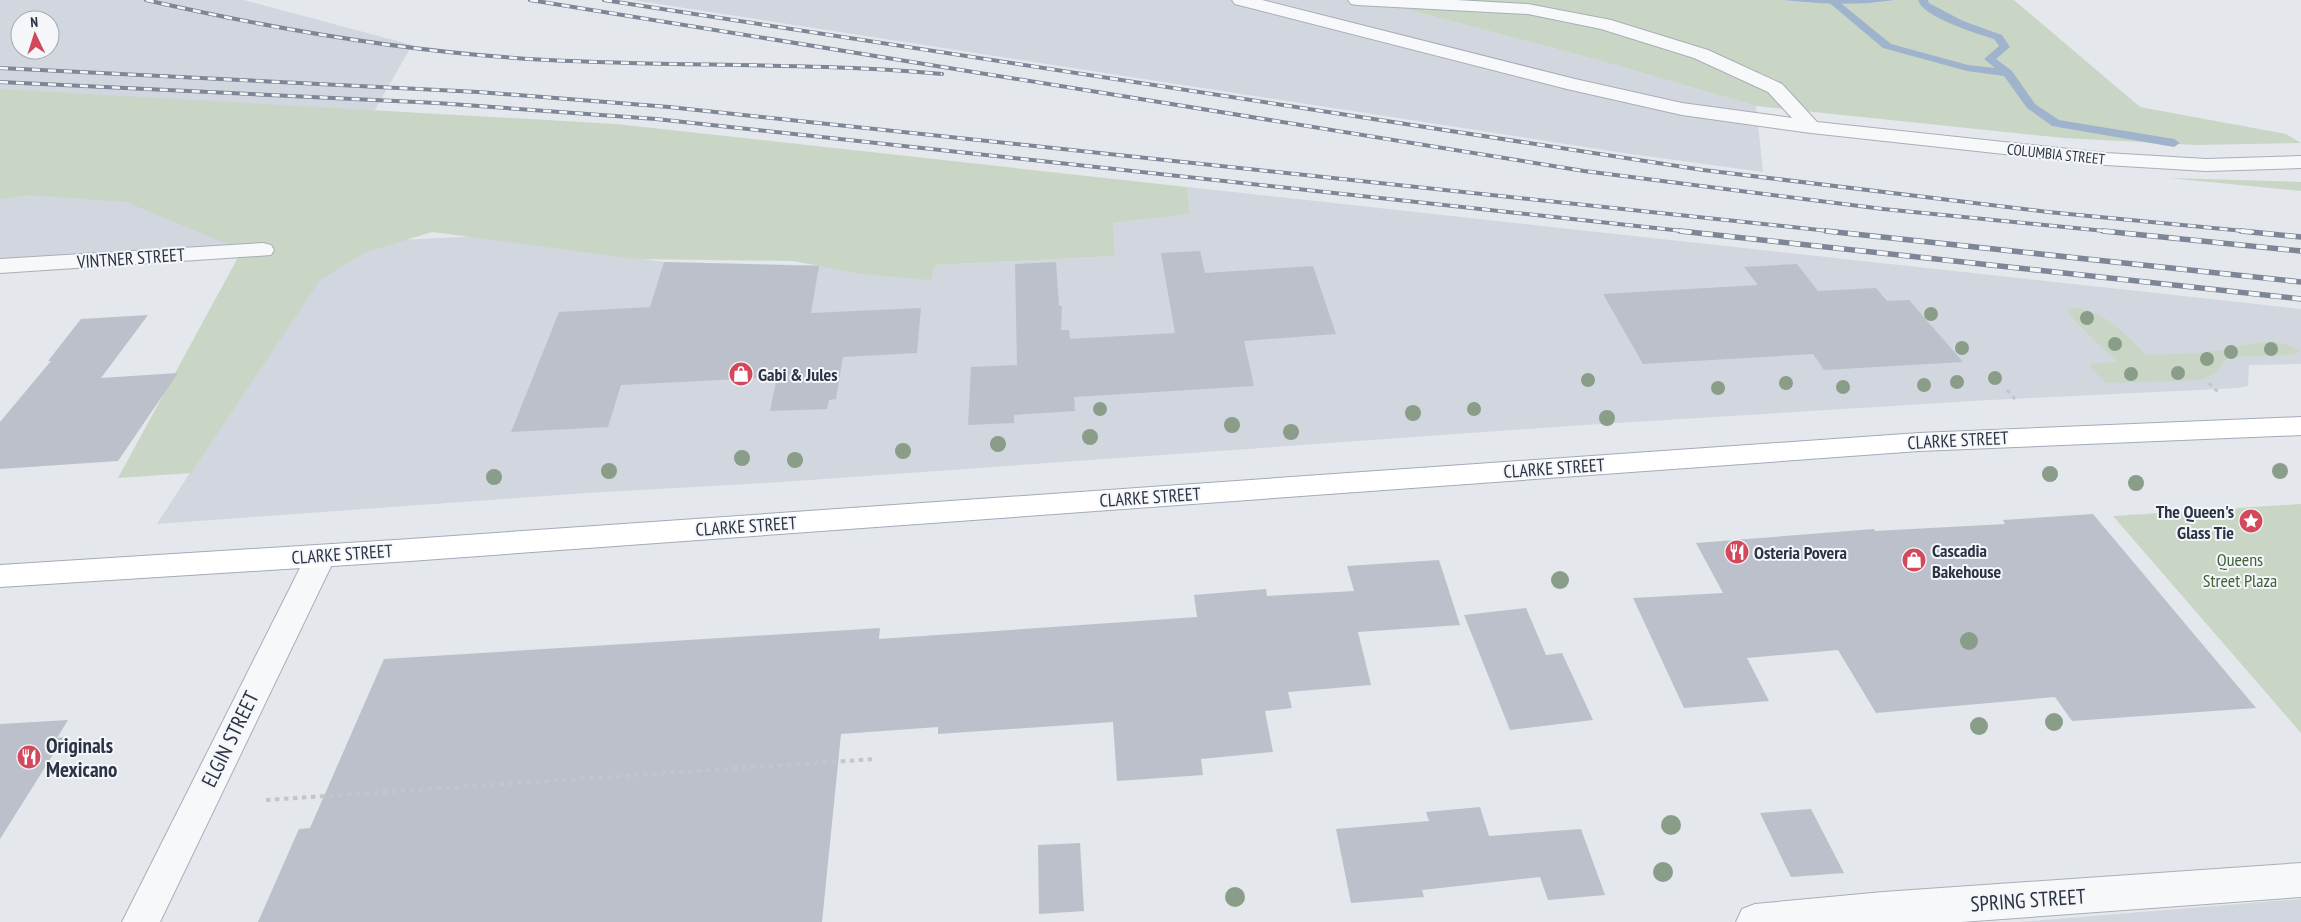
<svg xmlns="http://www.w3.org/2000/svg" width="2301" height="922" viewBox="0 0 2301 922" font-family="'PT Sans Narrow',sans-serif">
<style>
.built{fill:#d2d6de;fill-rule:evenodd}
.green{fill:#c9d6c5}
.water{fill:#9fb4cc}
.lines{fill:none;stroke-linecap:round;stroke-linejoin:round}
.stream{fill:#9fb4cc;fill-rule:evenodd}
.building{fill:#bbc0ca}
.minor-casing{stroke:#a9aeb7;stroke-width:2}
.major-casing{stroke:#a3abb8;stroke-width:2}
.path-far1{stroke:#c2c5cb;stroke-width:3;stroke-dasharray:4 4;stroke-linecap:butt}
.path{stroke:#c2c5cb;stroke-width:4;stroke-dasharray:4.5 4.5;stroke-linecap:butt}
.minor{fill:#f7f8fa;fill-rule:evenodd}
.major{fill:#fff;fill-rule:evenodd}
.rail-far1-casing{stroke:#7d8696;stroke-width:4}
.rail-casing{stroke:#7d8696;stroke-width:5.5}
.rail-far1{stroke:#f4f6f9;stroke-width:2.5;stroke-dasharray:8;stroke-linecap:butt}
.rail{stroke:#f4f6f9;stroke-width:4;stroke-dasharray:11;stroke-linecap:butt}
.tree{fill:#899d89}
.labels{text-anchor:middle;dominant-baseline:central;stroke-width:4;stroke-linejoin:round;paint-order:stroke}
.far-street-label{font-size:15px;fill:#2b3445;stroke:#f4f6f9}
.street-label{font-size:18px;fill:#2b3445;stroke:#f4f6f9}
.poi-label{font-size:18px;font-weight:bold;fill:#2b3445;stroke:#f4f6f9;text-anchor:start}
.park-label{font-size:18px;fill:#3f6138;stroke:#f4f6f9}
.near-street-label{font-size:21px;fill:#2b3445;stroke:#f4f6f9}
.near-poi-label{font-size:21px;font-weight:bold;fill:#2b3445;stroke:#f4f6f9;text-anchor:start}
</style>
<rect width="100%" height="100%" fill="#e4e7ec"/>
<g class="built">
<path d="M0 0H244L412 45 320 206 339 243 483 236 664 262 798 265H934L1115 256 1113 223 1190 214 1187 187 2301 309V364L2249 365 2248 386 2238 388 1989 400 1584 425 782 482 586 493 157 524 338 243 0 263ZM20 20H50V50H20Z"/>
<polygon points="633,0 1372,0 1605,62 1756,106 1763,172 1624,153"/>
<polygon points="2301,899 2301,922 2020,922"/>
</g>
<g class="green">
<polygon points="1372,0 1782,0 1812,3 1875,3 1895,0 2014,0 2140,107 2286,134 2301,143 2197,145 2064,138 1756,106 1605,62"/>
<polygon points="0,89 616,124 1187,187 1190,214 1113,223 1115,256 935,265 931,280 861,274 793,261 636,259 432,232 366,252 320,280 191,473 118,478 242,250 126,202 30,195 0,199"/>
<polygon points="2169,178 2301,182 2301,191"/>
<path d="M2075 308C2104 310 2126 335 2146 355 2169 354 2192 354 2215 351 2241 347 2277 333 2300 352L2288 355 2228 357 2214 374 2200 380 2106 383 2091 368V364L2117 362 2075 321 2067 309Z"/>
<polygon points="2301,504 2301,733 2113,516"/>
</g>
<path class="water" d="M1782 0H1895C1858 6 1820 4 1782 0Z"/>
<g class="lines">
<path class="stream" d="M1826 0H1837L1891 44 1968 65 1995 68 1984 59 1999 46 1994 39C1978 34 1922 17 1918 0H1928L1929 3 1963 21 2002 35 2010 47 1996 59 2012 71 2035 104 2059 120 2174 139 2180 143 2174 147 2052 126 2027 108 2004 76 1967 71 1883 48Z"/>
</g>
<g class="building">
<polygon points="1200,251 1205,273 1313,266 1336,334 1244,341 1254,386 1074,397 1075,411 1014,415 1014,423 968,425 971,367 1017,365 1015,264 1056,262 1059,306 1062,306 1061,330 1069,330 1070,339 1175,333 1161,253"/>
<polygon points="664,262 819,266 811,313 921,308 917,353 843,357 836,399 829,400 827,409 770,411 777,377 621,385 608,427 511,432 559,312 650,307"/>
<polygon points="1797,264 1818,291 1876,288 1887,301 1909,300 1963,362 1824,370 1813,354 1643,364 1603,294 1758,285 1744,267"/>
<polygon points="148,315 101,378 178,373 118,461 0,469 0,422 51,361 48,361 81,319"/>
<polygon points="2093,514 2256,708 2072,721 2055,697 1876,713 1838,650 1747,658 1769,701 1684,708 1633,598 1723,593 1696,543 1874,529 1875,531 2005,524 2003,520"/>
<polygon points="1439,560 1460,625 1358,632 1371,685 1288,692 1292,708 1265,711 1273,752 1201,759 1203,775 1117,781 1113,722 938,734 938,727 841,734 822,922 258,922 299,829 310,828 384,659 880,628 879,639 1197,617 1194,595 1266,589 1267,596 1354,591 1347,566"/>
<polygon points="1526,608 1546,655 1562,653 1593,720 1510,730 1464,615"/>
<polygon points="68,720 57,738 64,737 0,839 0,724"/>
<polygon points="1480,807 1489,836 1581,829 1605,895 1548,900 1540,877 1422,890 1424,897 1351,903 1336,829 1429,821 1426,812"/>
<polygon points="1811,809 1844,873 1791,877 1760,813"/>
<polygon points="1080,843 1084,911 1039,914 1038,845"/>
</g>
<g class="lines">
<defs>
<g id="minor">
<polygon points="1232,0 1262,0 1575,79 1682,103 1792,118 1768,92 1694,58 1601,29 1528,14 1357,5 1351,4 1348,0 1456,0 1528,4 1611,20 1708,50 1782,84 1817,122 2106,153 2206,159 2301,156 2301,168 2206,171 2106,165 1811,133 1682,115 1567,89 1235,4"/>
<polygon points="263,243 271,245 274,250 271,255 0,273 0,259"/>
<polygon points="321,545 331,548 336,556 160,922 122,922 306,556 311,548"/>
<polygon points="2301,863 2301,897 1961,922 1736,922 1742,909 1755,904 1883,892"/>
</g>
<polygon id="major" points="2301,417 2301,435 1919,451 410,561 0,587 0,565 410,539 1919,433"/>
</defs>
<use href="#minor" class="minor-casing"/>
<use href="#major" class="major-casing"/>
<g class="path-far1">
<polyline points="2209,383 2218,392"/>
<polyline points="2007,390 2015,399"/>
</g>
<polyline class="path" points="266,800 875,759"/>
<use href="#minor" class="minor"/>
<use href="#major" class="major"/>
<defs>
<g id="rail-far1">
<path d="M146 0C278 30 412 53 548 60 679 67 811 62 942 74"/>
<polyline points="530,0 1584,171 1883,209 2115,232"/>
<polyline points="604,0 1703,170 2048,212 2254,232"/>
<polyline points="0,68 478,92 669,107 1838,232"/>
<polyline points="0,82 437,103 656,119 1692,232"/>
</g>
<g id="rail">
<polyline points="1680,231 2301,299"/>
<polyline points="1826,231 2301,282"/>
<polyline points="2103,231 2301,251"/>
<polyline points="2241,231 2301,237"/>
</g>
</defs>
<use href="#rail-far1" class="rail-far1-casing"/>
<use href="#rail" class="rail-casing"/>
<use href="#rail-far1" class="rail-far1"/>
<use href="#rail" class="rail"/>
</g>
<g class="tree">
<circle cx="1931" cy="314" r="7"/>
<circle cx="2087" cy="318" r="7"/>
<circle cx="2115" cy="344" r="7"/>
<circle cx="1962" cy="348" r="7"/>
<circle cx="2271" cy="349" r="7"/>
<circle cx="2231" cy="352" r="7"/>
<circle cx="2207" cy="359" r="7"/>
<circle cx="2178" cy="373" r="7"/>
<circle cx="2131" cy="374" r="7"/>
<circle cx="1995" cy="378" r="7"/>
<circle cx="1588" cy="380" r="7"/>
<circle cx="1957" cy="382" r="7"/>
<circle cx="1786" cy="383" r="7"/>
<circle cx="1924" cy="385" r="7"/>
<circle cx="1843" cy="387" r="7"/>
<circle cx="1718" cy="388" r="7"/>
<circle cx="1100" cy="409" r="7"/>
<circle cx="1474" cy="409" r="7"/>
<circle cx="1413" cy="413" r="8"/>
<circle cx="1607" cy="418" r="8"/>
<circle cx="1232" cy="425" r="8"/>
<circle cx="1291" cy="432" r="8"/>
<circle cx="1090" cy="437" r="8"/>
<circle cx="998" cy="444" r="8"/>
<circle cx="903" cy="451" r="8"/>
<circle cx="742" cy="458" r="8"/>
<circle cx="795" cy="460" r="8"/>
<circle cx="609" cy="471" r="8"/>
<circle cx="2280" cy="471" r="8"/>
<circle cx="2050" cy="474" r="8"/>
<circle cx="494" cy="477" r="8"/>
<circle cx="2136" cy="483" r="8"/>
<circle cx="1560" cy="580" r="9"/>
<circle cx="1969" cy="641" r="9"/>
<circle cx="2054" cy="722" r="9"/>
<circle cx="1979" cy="726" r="9"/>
<circle cx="1671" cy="825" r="10"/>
<circle cx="1663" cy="872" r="10"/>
<circle cx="1235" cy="897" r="10"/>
</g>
<defs>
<symbol id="shop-disc" viewBox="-11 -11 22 22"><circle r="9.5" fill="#d1495b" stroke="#f4f6f9"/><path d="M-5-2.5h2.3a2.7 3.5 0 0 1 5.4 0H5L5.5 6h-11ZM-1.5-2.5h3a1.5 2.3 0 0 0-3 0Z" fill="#fff"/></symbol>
<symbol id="sight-disc" viewBox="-11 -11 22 22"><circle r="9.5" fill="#d1495b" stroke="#f4f6f9"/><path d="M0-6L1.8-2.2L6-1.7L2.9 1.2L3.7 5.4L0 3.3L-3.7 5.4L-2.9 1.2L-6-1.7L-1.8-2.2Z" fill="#fff"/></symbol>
<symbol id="restaurant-disc" viewBox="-11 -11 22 22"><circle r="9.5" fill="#d1495b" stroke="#f4f6f9"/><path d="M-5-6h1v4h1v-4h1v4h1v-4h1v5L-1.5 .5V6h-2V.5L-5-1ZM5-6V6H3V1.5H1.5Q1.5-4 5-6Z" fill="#fff"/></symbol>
</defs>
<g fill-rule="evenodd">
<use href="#shop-disc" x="727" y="360" width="28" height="28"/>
<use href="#sight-disc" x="2237" y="507" width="28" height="28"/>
<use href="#restaurant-disc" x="1723" y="538" width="28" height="28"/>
<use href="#shop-disc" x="1900" y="546" width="28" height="28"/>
<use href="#restaurant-disc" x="15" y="743" width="28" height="28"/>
</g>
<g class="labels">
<g class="far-street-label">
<text transform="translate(2056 154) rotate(6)">COLUMBIA STREET</text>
</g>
<g class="street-label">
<text transform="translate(131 258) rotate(-4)">VINTNER STREET</text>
<text transform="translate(1958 440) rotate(-3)">CLARKE STREET</text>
<text transform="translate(1554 468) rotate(-4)">CLARKE STREET</text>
<text transform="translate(1150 497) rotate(-4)">CLARKE STREET</text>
<text transform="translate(746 526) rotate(-4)">CLARKE STREET</text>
<text transform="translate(342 554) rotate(-4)">CLARKE STREET</text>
</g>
<g class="poi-label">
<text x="758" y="374">Gabi &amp; Jules</text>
<text x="2234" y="511" text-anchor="end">The Queen's<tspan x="2234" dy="21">Glass Tie</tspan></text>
<text x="1932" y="550">Cascadia<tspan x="1932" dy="21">Bakehouse</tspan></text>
<text x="1754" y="552">Osteria Povera</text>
</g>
<g class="park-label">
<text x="2240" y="559">Queens<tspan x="2240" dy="21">Street Plaza</tspan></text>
</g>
<g class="near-street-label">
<text transform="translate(230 739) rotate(-64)">ELGIN STREET</text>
<text transform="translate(2028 900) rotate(-4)">SPRING STREET</text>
</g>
<g class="near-poi-label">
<text x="46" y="745">Originals<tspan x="46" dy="24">Mexicano</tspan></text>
</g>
</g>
<g transform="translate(35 35) rotate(356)"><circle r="24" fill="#f4f6f9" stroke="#a4a8b1"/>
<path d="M0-4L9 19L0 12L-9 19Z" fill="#d1495b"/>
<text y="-8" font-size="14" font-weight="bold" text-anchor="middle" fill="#2b3445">N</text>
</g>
</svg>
